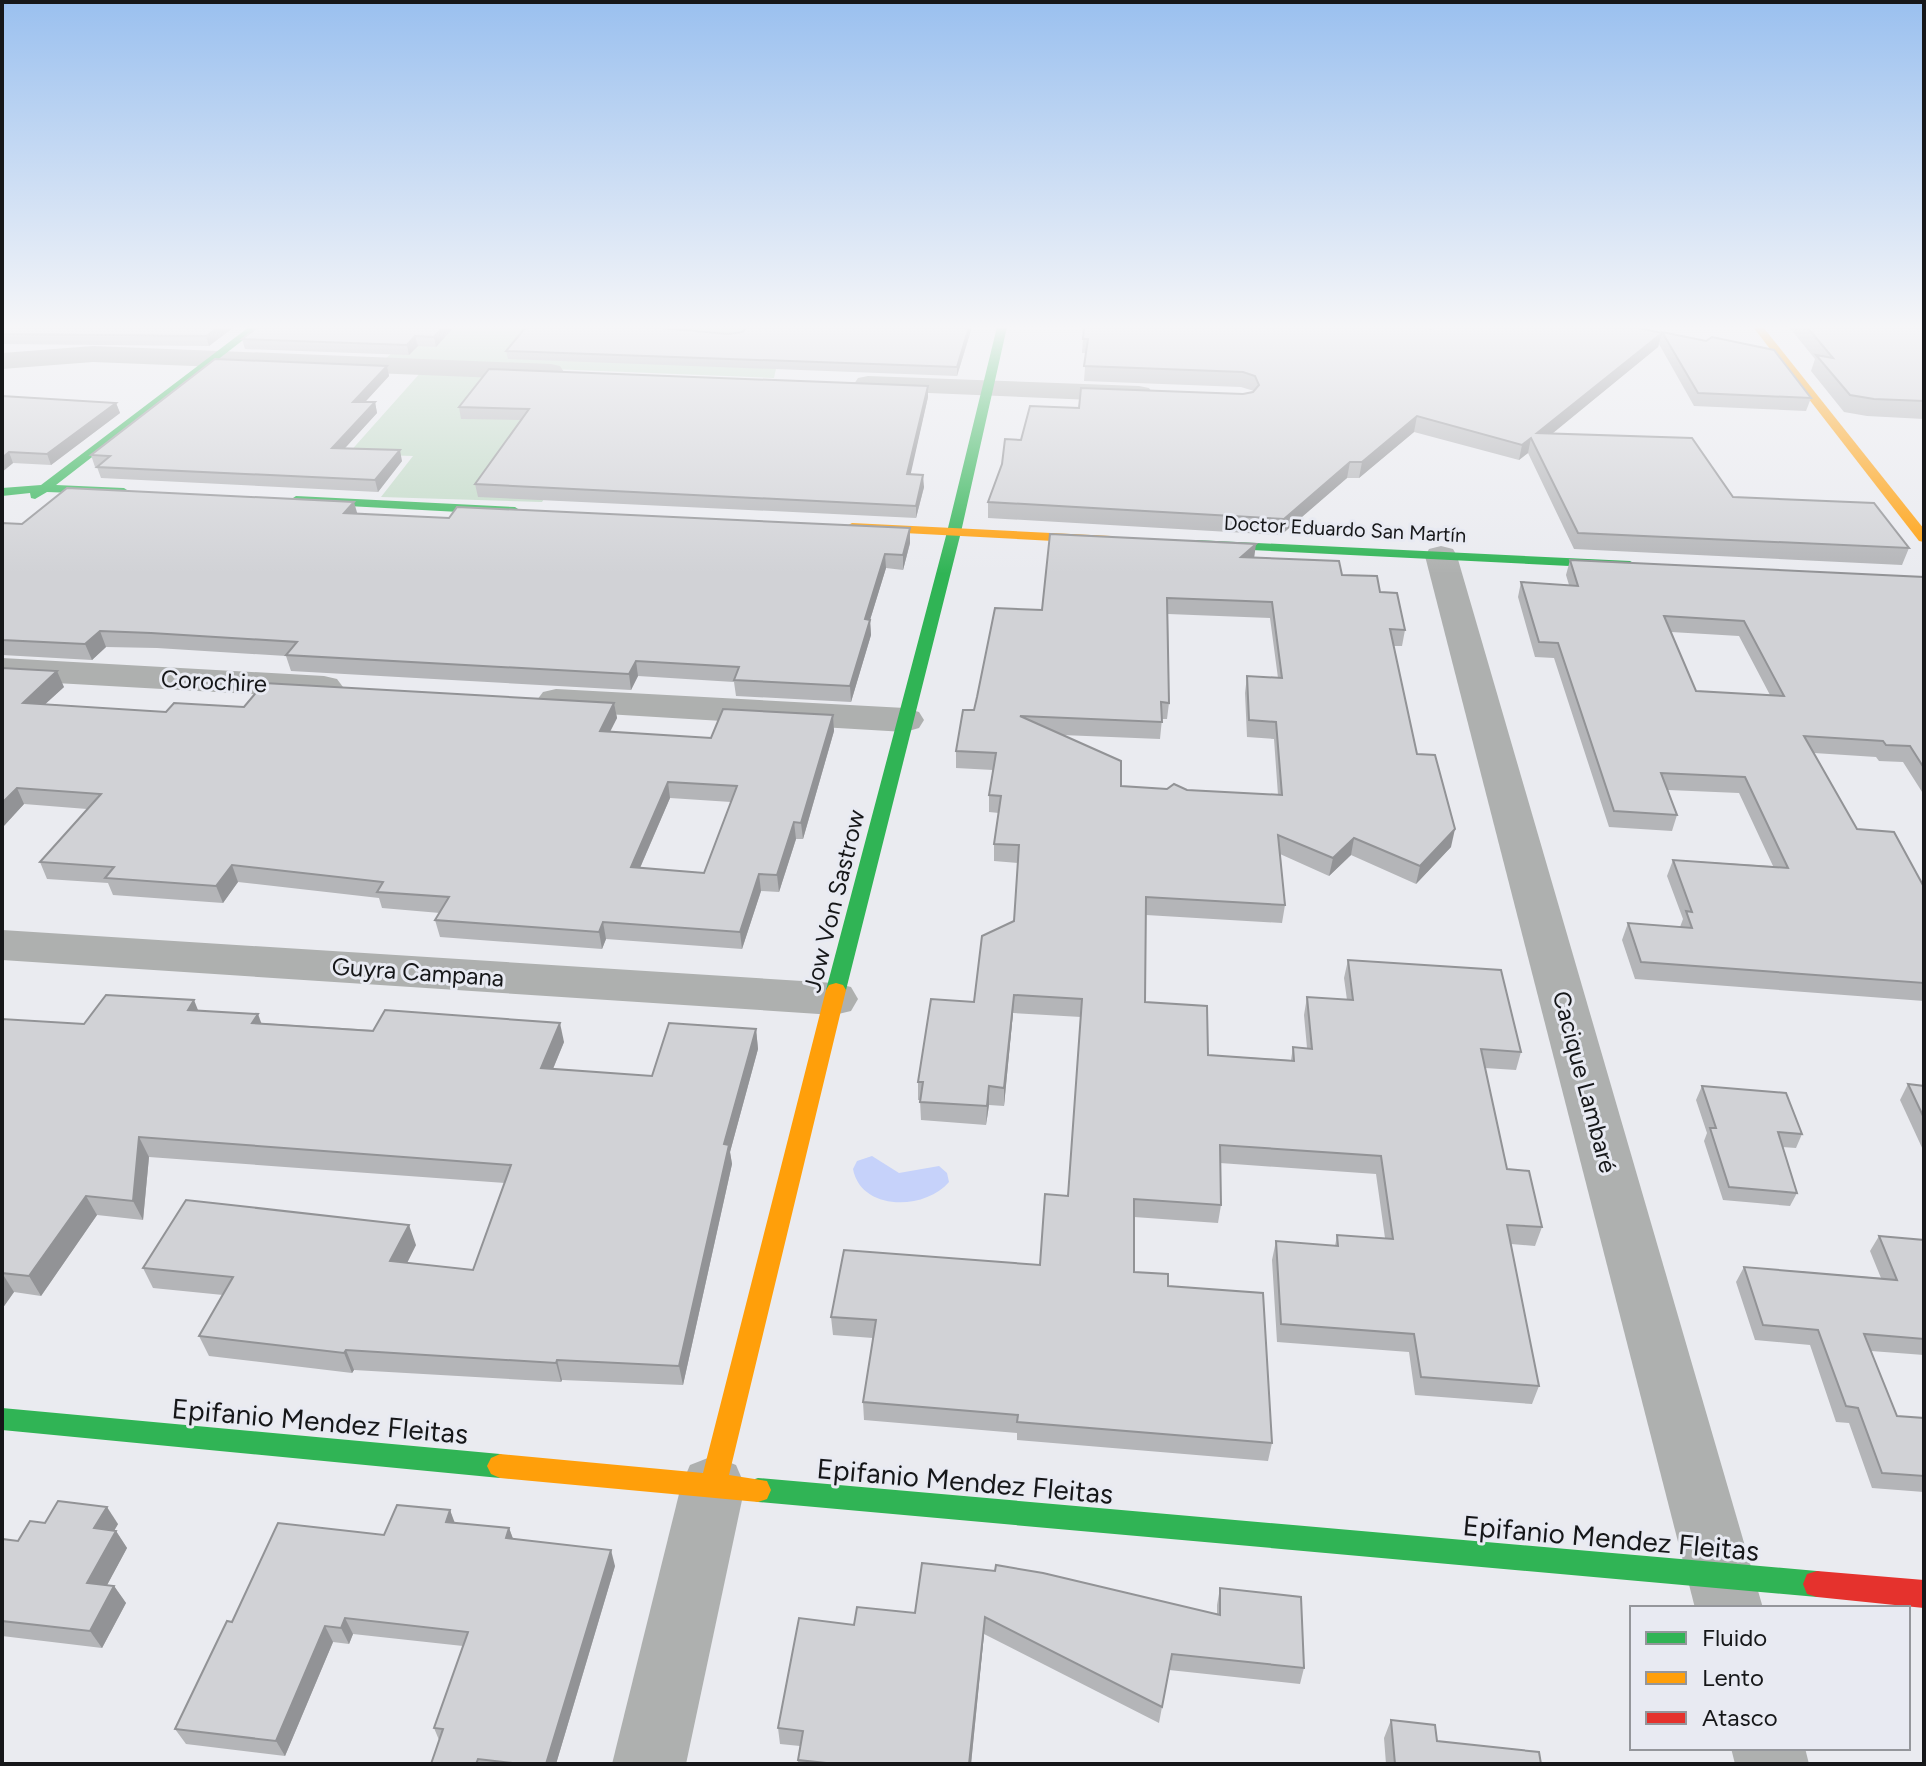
<svg xmlns="http://www.w3.org/2000/svg" width="1926" height="1766" viewBox="0 0 1926 1766" font-family="Figtree,sans-serif">
<style>
.green{fill:#c0d9c5}
.water{fill:#c6d2fa}
.lines{fill:none;stroke-linecap:round;stroke-linejoin:round}
.street{fill:#aeb0af;fill-rule:evenodd}
.fast{fill:#30b455;fill-rule:evenodd}
.slow{fill:#ff9f0a;fill-rule:evenodd}
.jam{fill:#e5322d;fill-rule:evenodd}
.wall{fill:#b4b5b8;fill-rule:evenodd}
.shaded-wall{fill:#929396}
.building{fill:#d1d2d6;stroke:#929396;stroke-width:2;fill-rule:evenodd}
.labels{text-anchor:middle;dominant-baseline:central;stroke-width:6;stroke-linejoin:round;paint-order:stroke}
.far-street-label{font-size:20px;fill:#161719;stroke:#e8eaf2}
.street-label{font-size:24px;fill:#161719;stroke:#e8eaf2}
.near-street-label{font-size:28px;fill:#161719;stroke:#e8eaf2}
</style>
<rect width="100%" height="100%" fill="#eaebf0"/>
<g class="green">
<polygon points="420,327 785,327 774,378 382,362"/>
<polygon points="422,371 604,376 577,448 542,502 381,497 413,456 348,454"/>
</g>
<path class="water" d="M872 1156 899 1173 939 1166 947 1173 949 1182C924 1211 861 1211 853 1169L857 1161Z"/>
<g class="lines">
<g class="street">
<polygon points="93,346 551,364 560,366 564,372 560,378 551,380 93,362 2,369 2,353"/>
<polygon points="868,376 1139,386 1149,388 1153,394 1149,400 1139,402 858,390 854,384 858,378"/>
<polygon points="1441,546 1453,549 1457,556 1763,1608 1695,1608 1425,556 1429,549"/>
<polygon points="2,658 324,676 337,679 343,687 337,695 324,698 2,680"/>
<polygon points="556,689 905,708 919,712 924,720 919,728 905,732 556,711 543,708 537,700 543,692"/>
<polygon points="2,930 834,983 851,987 858,999 851,1011 834,1015 2,960"/>
<polygon points="713,1456 736,1465 745,1486 686,1764 612,1764 681,1486 690,1465"/>
<polygon points="1731,1748 1805,1748 1809,1764 1735,1764"/>
</g>
<g class="fast">
<polygon points="249,327 260,327 56,485 124,488 130,492 128,495 47,492 35,499 31,498 30,493 2,496 2,488 41,485"/>
<polygon points="997,327 1007,327 961,532 846,990 843,995 829,995 826,990 947,532"/>
<polygon points="296,496 515,507 521,511 515,515 292,503 290,500"/>
<polygon points="1195,540 1630,561 1637,565 1630,569 1190,547 1190,541"/>
<polygon points="2,1408 500,1454 509,1458 513,1466 509,1474 500,1478 2,1430"/>
<polygon points="758,1478 1817,1571 1827,1574 1831,1584 1827,1594 1817,1597 758,1502 749,1499 745,1490 749,1481"/>
</g>
<g class="slow">
<polygon points="1753,327 1763,327 1924,529 1924,542 1919,541"/>
<polygon points="852,523 1111,536 1118,540 1111,544 847,530 845,527"/>
<polygon points="836,983 843,985 846,990 729,1475 767,1481 771,1490 767,1499 758,1502 500,1478 491,1474 487,1466 491,1458 500,1454 703,1473 826,990 829,985"/>
</g>
<polygon class="jam" points="1817,1571 1924,1580 1924,1608 1817,1597 1807,1594 1803,1584 1807,1574"/>
</g>
<g class="wall">
<polygon points="2,327 234,327 209,346 2,344"/>
<polygon points="454,327 436,347 418,346 409,355 245,349 242,339"/>
<polygon points="972,327 957,376 508,359 506,351 728,334"/>
<polygon points="1789,327 1924,327 1924,419 1867,416 1844,412 1811,371 1815,359"/>
<polygon points="1430,329 1662,333 1658,347 1551,434 1733,497 1909,548 1902,565 1574,549 1528,453 1519,460 1414,432 1359,478 1347,478 1281,535 988,518 988,502 1021,440 1079,408 1243,394 1254,391 1241,387 1084,381 1086,353 1082,353 1083,339"/>
<polygon points="1662,332 1706,341 1811,398 1806,411 1694,406 1659,344"/>
<polygon points="387,366 389,376 365,402 375,402 377,413 345,448 402,461 378,492 101,478 97,467 95,467 91,455"/>
<polygon points="928,386 928,397 910,474 924,487 916,518 478,497 475,484 521,420 461,419 459,407"/>
<polygon points="2,396 116,403 120,413 51,465 13,463 2,472"/>
<polygon points="357,514 449,518 910,528 910,543 903,570 886,568 870,620 871,635 851,702 736,696 734,682 638,676 631,690 291,671 286,656 157,648 106,647 92,660 2,655 2,523 22,524"/>
<path d="M1254 557 1342 575 1380 592 1405 630 1402 646H1393L1417 754 1451 847 1416 884 1351 855 1329 876 1280 854 1285 905 1282 923 1146 915 1145 1002 1208 1055 1291 1060 1293 1047 1307 1048 1304 1015 1307 997 1347 1000 1344 978 1348 960 1521 1052 1516 1070 1485 1068 1507 1169 1542 1227 1535 1246 1511 1244 1539 1386 1532 1404 1415 1395 1409 1352 1277 1342 1272 1260 1276 1241 1335 1246 1337 1235 1385 1238 1376 1174 1220 1163 1221 1205 1218 1223 1134 1217V1272L1168 1286 1272 1443 1268 1461 1017 1440V1433L864 1420 863 1402 873 1338 833 1335 831 1317 1040 1265 1068 1196 1081 1017 1013 1013 1004 1106 989 1105 986 1125 921 1120 920 1100H918V1082L974 1002 1014 921 1018 863 994 861V844L999 813 989 812V795L993 770 956 768V751L974 710 1042 610ZM1168 614 1270 618 1278 678 1247 676 1245 693 1247 737 1274 739 1278 795 1121 786 1062 735 1160 739 1162 719H1167L1169 703Z"/>
<path d="M1570 560 1924 577V795L1903 762 1879 761 1876 757 1814 753 1857 829 1924 887V1001L1635 979 1622 940 1628 923 1680 927 1683 919 1667 876 1673 860 1773 866 1739 793 1668 790 1677 815 1672 831 1609 827 1554 658 1535 657 1518 597 1521 582 1569 585 1566 575ZM1671 632 1739 636 1770 695 1696 691Z"/>
<path d="M2 668 64 687 45 704 166 712 244 707 614 703 617 718 610 732 711 738 833 715 834 731 803 839H796L779 892 761 891 742 949 606 939 602 949 440 937 435 920 440 913 382 908 379 898 238 882 223 903 113 895 108 883 47 879 40 862 87 809 24 804 2 828ZM670 798 731 802 704 873 640 868Z"/>
<polygon points="198,1010 262,1023 564,1042 553,1069 652,1076 756,1029 758,1049 730,1152 732,1164 683,1385 562,1380 561,1382 354,1370 352,1373 209,1356 199,1336 223,1295 153,1288 143,1268 416,1245 407,1263 473,1270 505,1183 149,1157 143,1220 97,1215 41,1296 14,1292 2,1309 2,1019 84,1024"/>
<polygon points="1908,1084 1924,1086 1924,1152 1900,1100"/>
<polygon points="1702,1086 1802,1134 1796,1148 1782,1147 1797,1193 1790,1206 1723,1200 1704,1141 1707,1133 1696,1100"/>
<polygon points="1879,1236 1924,1240 1924,1355 1871,1351 1897,1416 1924,1418 1924,1492 1872,1488 1849,1423 1836,1422 1810,1345 1755,1340 1736,1282 1744,1267 1881,1278 1870,1251"/>
<polygon points="450,1510 454,1523 509,1528 513,1539 615,1566 556,1764 431,1764 439,1740 434,1728 463,1646 353,1634 349,1644 333,1642 285,1756 186,1744 175,1729 232,1622 384,1535"/>
<polygon points="45,1523 118,1524 114,1531 116,1531 127,1548 107,1585 114,1586 126,1603 102,1648 2,1636 2,1539 18,1541"/>
<polygon points="1220,1588 1304,1668 1300,1684 1169,1670 1159,1723 984,1634 971,1764 798,1764 798,1760 800,1746 780,1744 778,1728 854,1625 915,1613 1217,1614 1217,1605"/>
<polygon points="1391,1720 1437,1741 1541,1764 1386,1764 1384,1738"/>
</g>
<g class="shaded-wall">
<polygon points="219,327 234,327 209,346 206,336"/>
<polygon points="443,327 454,327 436,347 434,337"/>
<polygon points="969,327 972,327 957,376 957,367"/>
<polygon points="1662,333 1658,347 1536,447 1537,433"/>
<polygon points="415,336 418,346 409,355 407,345"/>
<polygon points="387,366 389,376 355,413 353,402"/>
<polygon points="928,386 928,397 908,486 907,474"/>
<polygon points="375,402 377,413 335,459 332,448"/>
<polygon points="116,403 120,413 51,465 47,454"/>
<polygon points="1417,416 1414,432 1359,478 1362,462"/>
<polygon points="1531,438 1528,453 1519,460 1522,445"/>
<polygon points="400,450 402,461 378,492 375,480"/>
<polygon points="9,452 13,463 2,472 2,458"/>
<polygon points="1350,462 1347,478 1281,535 1284,519"/>
<polygon points="923,475 924,487 916,518 916,506"/>
<polygon points="354,502 358,516 344,513"/>
<polygon points="910,528 910,543 903,570 903,555"/>
<polygon points="1256,544 1254,559 1241,557"/>
<polygon points="885,554 886,568 870,620 871,635 851,702 850,686 865,619"/>
<polygon points="100,631 106,647 92,660 85,644"/>
<polygon points="636,661 638,676 631,690 629,674"/>
<polygon points="57,671 64,687 30,718 23,703"/>
<polygon points="614,703 617,718 602,747 600,731"/>
<polygon points="833,715 834,731 803,839 801,823"/>
<polygon points="668,782 670,798 633,884 631,867"/>
<polygon points="17,788 24,804 2,828 2,803"/>
<polygon points="794,822 796,839 779,892 777,875"/>
<polygon points="1455,829 1451,847 1416,884 1420,866"/>
<polygon points="1354,838 1351,855 1329,876 1333,858"/>
<polygon points="232,865 238,882 223,903 216,886"/>
<polygon points="759,874 761,891 742,949 740,932"/>
<polygon points="603,922 606,939 602,949 599,932"/>
<polygon points="1014,995 1013,1013 1004,1106 1004,1088"/>
<polygon points="194,1000 202,1020 188,1010"/>
<polygon points="258,1014 265,1033 252,1023"/>
<polygon points="560,1023 564,1042 545,1088 541,1068"/>
<polygon points="756,1029 758,1049 730,1152 732,1164 683,1385 679,1366 724,1144"/>
<polygon points="989,1086 989,1105 986,1125 987,1106"/>
<polygon points="139,1137 149,1157 143,1220 133,1201"/>
<polygon points="86,1196 97,1215 41,1296 29,1276"/>
<polygon points="409,1225 416,1245 398,1281 390,1261"/>
<polygon points="2,1273 14,1292 2,1309"/>
<polygon points="346,1350 354,1370 352,1373 344,1353"/>
<polygon points="557,1360 562,1380 561,1382 556,1363"/>
<polygon points="107,1507 118,1524 105,1546 94,1528"/>
<polygon points="450,1510 456,1526 446,1522"/>
<polygon points="509,1528 515,1544 506,1538"/>
<polygon points="116,1531 127,1548 99,1600 87,1583"/>
<polygon points="611,1550 615,1566 556,1764 546,1764"/>
<polygon points="114,1586 126,1603 102,1648 90,1631"/>
<polygon points="985,1617 984,1634 971,1764 969,1764"/>
<polygon points="345,1618 353,1634 349,1644 341,1628"/>
<polygon points="325,1626 333,1642 285,1756 276,1741"/>
</g>
<g class="building">
<polygon points="2,327 219,327 206,336 2,334"/>
<polygon points="258,327 443,327 434,337 415,336 407,345 242,339"/>
<polygon points="526,327 651,327 728,334 742,332 747,327 969,327 957,367 506,351"/>
<polygon points="1084,327 1429,327 1430,329 1434,327 1634,327 1662,333 1537,433 1692,438 1733,497 1874,503 1909,548 1578,533 1531,438 1522,445 1417,416 1362,462 1350,462 1284,519 988,502 1002,464 1005,439 1021,440 1030,406 1079,408 1081,388 1243,394 1253,392 1259,385 1255,376 1243,372 1084,366 1088,339 1083,339"/>
<polygon points="1807,327 1924,327 1924,401 1874,399 1850,395 1816,355 1833,358"/>
<polygon points="1662,332 1706,341 1712,337 1774,350 1811,398 1698,393"/>
<polygon points="215,359 387,366 353,402 375,402 332,448 400,450 375,480 97,467 110,456 91,455"/>
<polygon points="489,369 928,386 907,474 923,475 916,506 475,484 529,409 459,407"/>
<polygon points="2,396 116,403 47,454 9,452 2,458"/>
<polygon points="67,488 354,502 344,513 449,518 457,507 910,528 903,555 885,554 865,619 870,620 850,686 734,680 739,667 636,661 629,674 286,655 297,642 151,633 100,631 85,644 2,640 2,523 22,524"/>
<path d="M1050 534 1256 544 1241 557 1339 561 1342 575 1377 576 1380 592 1397 593 1405 630 1390 629 1417 754 1435 755 1455 829 1420 866 1354 838 1333 858 1278 835 1285 905 1146 897 1145 1002 1207 1006 1208 1055 1294 1061 1293 1047 1312 1049 1307 997 1353 1000 1348 960 1501 970 1521 1052 1481 1049 1507 1169 1529 1171 1542 1227 1507 1225 1539 1386 1421 1377 1414 1334 1281 1324 1276 1241 1338 1246 1337 1235 1393 1239 1381 1156 1220 1145 1221 1205 1134 1199V1272L1168 1274V1286L1263 1293 1272 1443 1017 1422 1018 1415 863 1402 876 1320 831 1317 844 1250 1040 1265 1045 1194 1068 1196 1082 999 1014 995 1004 1088 989 1086 987 1106 920 1102 923 1082H918L931 999 974 1002 982 936 1014 921 1019 845 994 844 1001 796 989 795 996 753 956 751 963 710H974L977 697 995 608 1042 610ZM1167 598 1272 602 1282 678 1247 676 1249 720 1276 722 1282 795 1187 790 1174 784 1167 789 1121 786V761L1020 716 1162 722 1161 702 1169 703Z"/>
<path d="M1570 560 1924 577V768L1910 746 1886 745 1883 741 1804 736 1857 829 1894 832 1924 887V983L1641 962 1628 923 1692 928 1686 911 1692 912 1673 860 1788 868 1745 777 1661 773 1677 815 1614 811 1558 643 1539 642 1521 582 1578 586ZM1664 616 1744 621 1784 696 1696 691Z"/>
<path d="M2 668 57 671 23 703 166 712 174 703 244 707 264 683 614 703 600 731 711 738 723 709 833 715 801 823 794 822 777 875 759 874 740 932 603 922 599 932 435 920 449 897 377 892 383 882 232 865 216 886 105 878 114 867 40 862 101 794 17 788 2 803ZM668 782 737 786 704 873 631 867Z"/>
<polygon points="106,995 194,1000 188,1010 258,1014 252,1023 373,1031 385,1010 560,1023 541,1068 652,1076 669,1023 756,1029 724,1144 729,1145 679,1366 557,1360 556,1363 346,1350 344,1353 199,1336 233,1277 143,1268 186,1200 409,1225 390,1261 473,1270 511,1165 139,1137 133,1201 86,1196 29,1276 2,1273 2,1019 84,1024"/>
<polygon points="1908,1084 1924,1086 1924,1118"/>
<polygon points="1702,1086 1786,1093 1802,1134 1778,1132 1797,1193 1729,1187 1710,1128 1716,1128"/>
<polygon points="1879,1236 1924,1240 1924,1339 1864,1334 1897,1416 1924,1418 1924,1476 1882,1473 1858,1408 1846,1406 1818,1330 1763,1325 1744,1267 1897,1280"/>
<polygon points="58,1501 107,1507 94,1528 116,1531 87,1583 114,1586 90,1631 2,1621 2,1539 18,1541 30,1521 45,1523"/>
<polygon points="397,1505 450,1510 446,1522 509,1528 506,1538 611,1550 546,1764 522,1764 478,1759 476,1764 431,1764 443,1729 434,1728 468,1632 345,1618 341,1628 325,1626 276,1741 175,1729 227,1621 232,1622 278,1523 384,1535"/>
<polygon points="922,1563 995,1571 996,1565 1043,1573 1220,1615 1220,1588 1301,1597 1304,1668 1172,1654 1162,1707 985,1617 969,1764 836,1764 798,1760 803,1731 778,1728 799,1618 854,1625 857,1607 915,1613"/>
<polygon points="1391,1720 1435,1725 1437,1741 1539,1752 1541,1764 1395,1764"/>
</g>
<linearGradient id="sky" x2="0" y2="1"><stop stop-color="#9ac0ef"/><stop offset="0.57" stop-color="#f6f6f8"/><stop offset="1" stop-color="#f6f6f8" stop-opacity="0"/></linearGradient>
<rect width="1926" height="574" fill="url(#sky)"/>
<g class="labels">
<g class="far-street-label">
<text transform="translate(1345 529) rotate(3)">Doctor Eduardo San Martín</text>
</g>
<g class="street-label">
<text transform="translate(214 681) rotate(3)">Corochire</text>
<text transform="translate(834 901) rotate(-76)">Jow Von Sastrow</text>
<text transform="translate(418 972) rotate(4)">Guyra Campana</text>
<text transform="translate(1585 1082) rotate(75)">Cacique Lambaré</text>
</g>
<g class="near-street-label">
<text transform="translate(320 1421) rotate(5)">Epifanio Mendez Fleitas</text>
<text transform="translate(965 1481) rotate(5)">Epifanio Mendez Fleitas</text>
<text transform="translate(1611 1538) rotate(5)">Epifanio Mendez Fleitas</text>
</g>
</g>
<rect width="1926" height="1766" fill="none" stroke="#161719" stroke-width="8"/>
<rect x="1630" y="1606" width="280" height="144" fill="#e8eaf2" stroke="#94969b" stroke-width="2"/>
<rect x="1646" y="1632" width="40" height="12" fill="#30b455" stroke="#94969b" stroke-width="2"/>
<text x="1702" y="1646" font-size="24" fill="#161719">Fluido</text>
<rect x="1646" y="1672" width="40" height="12" fill="#ff9f0a" stroke="#94969b" stroke-width="2"/>
<text x="1702" y="1686" font-size="24" fill="#161719">Lento</text>
<rect x="1646" y="1712" width="40" height="12" fill="#e5322d" stroke="#94969b" stroke-width="2"/>
<text x="1702" y="1726" font-size="24" fill="#161719">Atasco</text>
</svg>
